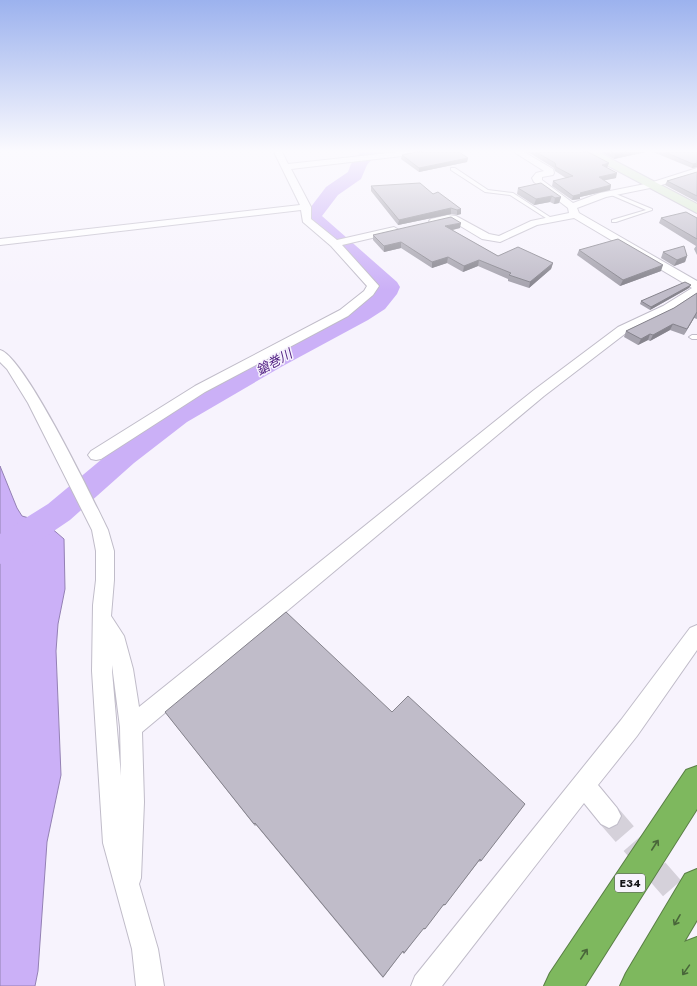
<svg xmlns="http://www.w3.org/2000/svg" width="697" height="986" viewBox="0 0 697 986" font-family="Jost,'Noto Sans JP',sans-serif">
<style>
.water{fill:#cbb0f7;stroke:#9481b4}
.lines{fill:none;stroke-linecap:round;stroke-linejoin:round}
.river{fill:#cbb0f7;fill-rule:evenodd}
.minor-tunnel{stroke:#d5d1da;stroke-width:24;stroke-dasharray:24 12;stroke-linecap:butt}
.service-casing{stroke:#c0bcc9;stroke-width:2}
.minor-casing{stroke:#c0bcc9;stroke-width:2}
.secondary-casing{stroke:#c0bcc9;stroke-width:2}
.motorway-casing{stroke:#597e45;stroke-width:2}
.service{fill:#fff;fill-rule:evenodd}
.minor{fill:#fff;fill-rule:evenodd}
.secondary{fill:#d8eacf;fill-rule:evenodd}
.motorway{fill:#7eb85e;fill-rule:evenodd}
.wall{fill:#a5a2ad}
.shaded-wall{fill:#86848d}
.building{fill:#c0bcc9;stroke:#86848d}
.oneway{stroke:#49663a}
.labels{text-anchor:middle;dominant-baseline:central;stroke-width:3;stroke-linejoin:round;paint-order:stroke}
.shield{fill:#f7f3fd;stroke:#58565c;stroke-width:1}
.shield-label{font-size:11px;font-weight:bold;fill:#141317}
.water-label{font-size:13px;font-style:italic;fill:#522184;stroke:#f7f3fd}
</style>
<rect width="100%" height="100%" fill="#f7f3fd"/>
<polygon class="water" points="0,466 17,508 22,516 29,518 35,514 64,539 65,589 58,624 56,651 61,775 47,842 38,971 35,986 0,986"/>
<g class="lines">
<polygon class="river" points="361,152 383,152 380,155 373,158 367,165 361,179 338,195 322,216 397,282 400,287 397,294 385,309 368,320 281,367 187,422 134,463 70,520 11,560 0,564 0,534 48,504 114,449 169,410 263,357 352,310 369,299 378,288 334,246 308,225 304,216 326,187 348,172 351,164"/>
<polyline class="minor-tunnel" points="609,816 697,917"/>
<defs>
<g id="service">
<polygon points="451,168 455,168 488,190 513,193 553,219 549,220 510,195 485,192 451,170"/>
<polygon points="611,192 652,209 652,210 616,222 612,222 612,220 646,210 609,194 609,193"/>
<polygon points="697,335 697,339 692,339 689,337 692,335"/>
</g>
<g id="minor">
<polygon points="274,152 282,152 288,164 398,152 423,152 419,154 291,169 311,207 311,219 337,240 394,227 399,230 398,232 342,245 379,286 373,295 348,316 205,392 101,459 96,460 91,459 88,455 91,451 195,386 340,310 364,291 367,286 331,246 303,222 301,210 0,245 0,239 300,205"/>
<path d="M514 152H524L553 169 554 173 553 175 542 177V180L573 203 600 193 650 183 697 168V174L655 187 606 197 577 208 579 213 697 281V295L671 312 626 333 544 396 142 732 144 802 141 878 139 884 158 949 164 986H136L132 949 103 843 92 671 93 605 96 580V551L92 530 28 403 7 369 0 362V350C24 356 94 501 108 530L114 551V580L111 616 124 636 133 669 139 707 534 390 618 327 663 306 692 288 574 218 537 225 500 242 482 239 452 221 434 224 431 223 429 221 431 219 448 215 456 216 489 234 499 236 531 221 569 213 568 208 534 182 532 178 536 173 544 171ZM112 665 120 727 121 776 112 671Z"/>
<polygon points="697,625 697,650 637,736 598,785 617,808 621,816 617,824 609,828 601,824 584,803 442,986 411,986 415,976 621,720 690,628"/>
</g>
<polygon id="secondary" points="584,152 598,152 697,204 697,213 586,154"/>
<g id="motorway">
<polygon points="697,766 697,809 585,986 544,986 550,973 686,770"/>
<polygon points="697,869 697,920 684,942 697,937 697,986 620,986 626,973 685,874"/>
</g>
</defs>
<use href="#service" class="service-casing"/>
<use href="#minor" class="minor-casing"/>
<use href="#secondary" class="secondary-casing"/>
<use href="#motorway" class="motorway-casing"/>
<use href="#service" class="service"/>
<use href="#minor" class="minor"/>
<use href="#secondary" class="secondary"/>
<use href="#motorway" class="motorway"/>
</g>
<g class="wall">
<polygon points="528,152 588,152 607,168 616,178 604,180 611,185 610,190 580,197 580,199 572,200 552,186 553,181 566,178 555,171 554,168"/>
<polygon points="601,152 646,152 614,159"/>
<polygon points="653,152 697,152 697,167 692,168"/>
<polygon points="402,155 468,158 467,162 419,172 401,159"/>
<polygon points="697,172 697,202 665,185 667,181"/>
<polygon points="371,186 433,194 461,209 461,214 457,215 451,214 398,225 371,191"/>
<polygon points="518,188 561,197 559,203 554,204 550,202 534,205 517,194"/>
<polygon points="661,218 697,218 697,255 694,249 696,246 659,223"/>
<polygon points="460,228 452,230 498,256 553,263 551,269 529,288 508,281 508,279 478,266 463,272 447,263 432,268 401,248 384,252 373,240 373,235"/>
<polygon points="579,250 661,271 620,286 577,255"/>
<polygon points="663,252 687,256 685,262 674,266 661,258"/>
<polygon points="689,288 650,310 640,304 641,301"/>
<polygon points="697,293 697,319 694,318 684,335 670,330 650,341 648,340 638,345 624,337 626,331 674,308"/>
<polygon points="165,712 392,712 525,804 480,862 479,861 444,906 443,905 424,930 423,928 404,954 402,952 383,978 256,825 255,826"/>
</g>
<g class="shaded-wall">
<polygon points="626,152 646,152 614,159 615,154"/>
<polygon points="468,158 467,162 419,172 419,168"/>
<polygon points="609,163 607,168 602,165"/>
<polygon points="697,163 697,167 692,168 693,164"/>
<polygon points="617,173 616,178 597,182 599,177"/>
<polygon points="611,185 610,190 580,197 580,199 572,200 573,196 580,193"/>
<polygon points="552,196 550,202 534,205 536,199"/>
<polygon points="561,197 559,203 554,204 555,198"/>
<polygon points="451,208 451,214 398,225 399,220"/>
<polygon points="461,209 461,214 457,215 457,210"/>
<polygon points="461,223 460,228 444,232 445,226"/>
<polygon points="401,242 401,248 384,252 384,246"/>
<polygon points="687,256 685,262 674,266 677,260"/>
<polygon points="448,257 447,263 432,268 432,262"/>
<polygon points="479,260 478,266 463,272 464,266"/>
<polygon points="553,263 551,269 529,288 530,282"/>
<polygon points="663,265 661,271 620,286 623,280"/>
<polygon points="691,285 689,288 650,310 651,307"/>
<polygon points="697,312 694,318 684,335 687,329"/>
<polygon points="673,324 670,330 650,341 653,335"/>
<polygon points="650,334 648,340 638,345 641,339"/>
</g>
<g class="building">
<polygon points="416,152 459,152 468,158 419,168 402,155"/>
<polygon points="536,152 588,152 609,163 602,165 617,173 599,177 611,185 580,193 581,194 573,196 553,181 573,176 556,167 555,163"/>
<polygon points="611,152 626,152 615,154"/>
<polygon points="665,152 697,152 697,163 693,164"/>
<polygon points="697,172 697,196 667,181"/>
<polygon points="420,183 433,194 438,192 461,209 457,210 451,208 399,220 371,186"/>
<polygon points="541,183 561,197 555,198 552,196 536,199 518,188"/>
<polygon points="686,212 697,218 697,239 661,218"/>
<polygon points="451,217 461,223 445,226 498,256 518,247 553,263 530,282 509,275 511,273 479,260 464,266 448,257 432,262 401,242 384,246 373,235"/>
<polygon points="618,239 663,265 623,280 579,250"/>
<polygon points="684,246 687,256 677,260 663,252"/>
<polygon points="685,282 691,285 651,307 641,301"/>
<polygon points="697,293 697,312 687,329 673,324 653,335 650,334 641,339 626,331 674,308"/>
<polygon points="286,612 392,712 408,696 525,804 481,861 480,859 445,905 444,904 425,929 424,928 404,953 403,951 383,977 255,823 254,824 165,712"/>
</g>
<defs><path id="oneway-shaft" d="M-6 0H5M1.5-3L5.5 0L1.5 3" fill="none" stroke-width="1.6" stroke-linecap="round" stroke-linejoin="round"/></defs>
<g class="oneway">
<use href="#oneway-shaft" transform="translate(655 845) rotate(-57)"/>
<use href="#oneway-shaft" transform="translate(677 920) rotate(120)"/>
<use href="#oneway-shaft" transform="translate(584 954) rotate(-57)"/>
<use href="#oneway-shaft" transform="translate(686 970) rotate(125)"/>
</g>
<linearGradient id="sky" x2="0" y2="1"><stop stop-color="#9cb2ee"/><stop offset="0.52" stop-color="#fbfafe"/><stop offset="1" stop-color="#fbfafe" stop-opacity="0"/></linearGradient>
<rect width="697" height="290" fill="url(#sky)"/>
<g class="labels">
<rect class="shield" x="615" y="874" width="30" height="18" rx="3"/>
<g class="shield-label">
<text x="630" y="883">E34</text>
</g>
<g class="water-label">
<text transform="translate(274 362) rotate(-29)">鎗巻川</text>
</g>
</g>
</svg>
